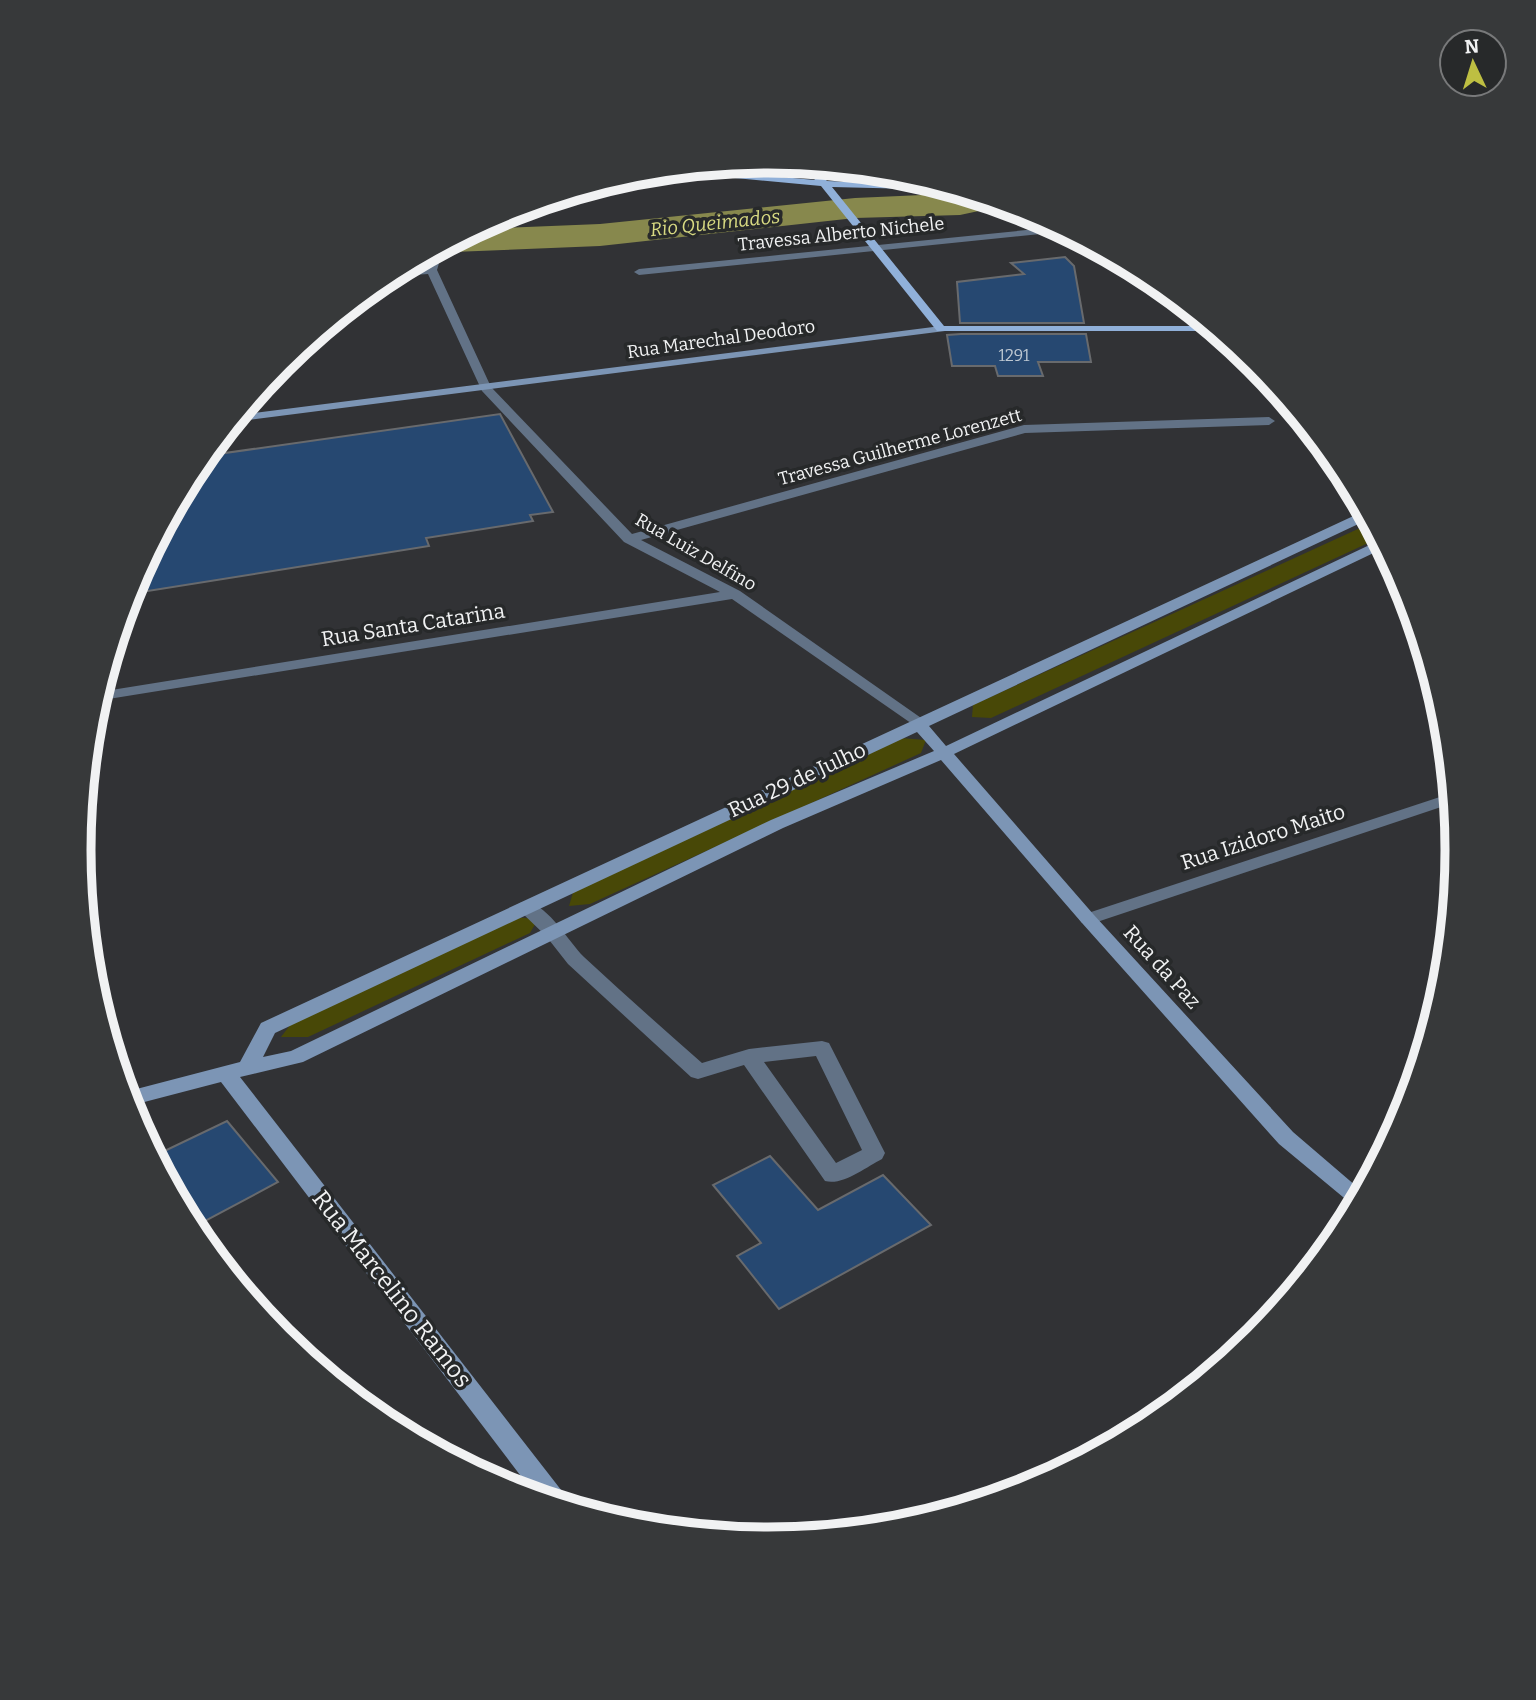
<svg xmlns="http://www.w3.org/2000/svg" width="1536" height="1700" viewBox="0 0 1536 1700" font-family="Bitter,serif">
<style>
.green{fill:#484807}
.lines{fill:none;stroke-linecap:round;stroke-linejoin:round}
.river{fill:#87884d;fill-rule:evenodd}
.building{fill:#264871;stroke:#686a6d;stroke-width:2}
.lane{fill:#627286;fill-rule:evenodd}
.street{fill:#627286;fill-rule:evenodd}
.secondary{fill:#7c95b5;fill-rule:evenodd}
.primary{fill:#90b0d9;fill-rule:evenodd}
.labels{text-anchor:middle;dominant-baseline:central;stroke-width:7;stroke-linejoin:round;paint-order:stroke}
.far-number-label{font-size:16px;fill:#bec8d2}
.far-street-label{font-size:18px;fill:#f1f2f3;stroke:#27292a}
.far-water-label{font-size:19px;font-style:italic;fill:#d8da82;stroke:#27292a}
.street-label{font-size:21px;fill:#f1f2f3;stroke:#27292a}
.near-street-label{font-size:24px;fill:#f1f2f3;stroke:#27292a}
.rim{fill:none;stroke:#f1f2f3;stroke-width:9}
</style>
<rect width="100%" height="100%" fill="#313235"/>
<g class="green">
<polygon points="1371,523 1379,538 991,718 972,717 973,705"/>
<polygon points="900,738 926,740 921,753 590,904 569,906 574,889"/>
<polygon points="512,917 538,919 530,933 308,1037 281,1037 297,1016"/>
</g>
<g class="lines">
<polygon class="river" points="967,193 993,202 988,209 960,215 855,218 600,246 453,252 440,248 474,229 600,224 855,198"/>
</g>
<g class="building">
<polygon points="1065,257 1074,266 1084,323 960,323 957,282 1024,274 1011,263"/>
<polygon points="961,334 1086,334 1091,362 1038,362 1043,376 998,376 995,366 952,366 947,335"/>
<polygon points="500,414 553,512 530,515 533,521 426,538 429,546 129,594 195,467 204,456"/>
<polygon points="227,1121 278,1182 192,1228 154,1156"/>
<polygon points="770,1156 818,1210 883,1175 931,1225 779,1309 737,1256 761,1243 713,1185"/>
</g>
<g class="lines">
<path class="lane" d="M526 901C551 908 567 940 584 957 623 993 662 1028 702 1063L749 1049 822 1041 829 1043 885 1153 882 1159C866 1167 843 1186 825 1181L744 1065 698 1079 691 1077 568 964 546 936 520 911 517 907 520 903ZM816 1056 862 1150 836 1163 764 1062Z"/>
<g class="street">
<polygon points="571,194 470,236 462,236 526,207"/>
<polygon points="1047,228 1050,229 1050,233 639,275 634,272 639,269"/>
<polygon points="444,246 437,270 491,387 632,534 1024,425 1269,417 1275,421 1269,425 1025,433 641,540 740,591 924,720 926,723 924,726 918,728 732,599 96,701 99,692 720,592 624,542 482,391 428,274 385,277 396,271 428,267 434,251"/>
<polygon points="1452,793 1453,803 1094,923 1082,923 1079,919 1082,915"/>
</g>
<g class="secondary">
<polygon points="941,326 947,329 945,331 232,422 238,415"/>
<path d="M1362 512H1365L1369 519 929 726 946 746 1380 540 1384 548 954 754 1094 915 1293 1132 1363 1192 1355 1207 1279 1144 1082 923 941 760 783 828 303 1062 240 1077 565 1495 567 1506 536 1496 221 1082 129 1106 125 1092 240 1062 261 1023ZM917 732 934 751 771 820 291 1051 263 1057 275 1033Z"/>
</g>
<path class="primary" d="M779 162 789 163 760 175 815 180 802 164 811 165 827 181 941 186 956 190 832 187 944 326H1210L1217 331H937L821 186 714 176 688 169C720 166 748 178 779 162Z"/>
</g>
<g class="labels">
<g class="far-number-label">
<text x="1014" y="355">1291</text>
</g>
<g class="far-street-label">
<text transform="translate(841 234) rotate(-6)">Travessa Alberto Nichele</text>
<text transform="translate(721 339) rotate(-8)">Rua Marechal Deodoro</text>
<text transform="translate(900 447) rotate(-15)">Travessa Guilherme Lorenzett</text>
<text transform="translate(696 552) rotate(30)">Rua Luiz Delfino</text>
</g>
<g class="far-water-label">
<text transform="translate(715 223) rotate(-6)">Rio Queimados</text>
</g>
<g class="street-label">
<text transform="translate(413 625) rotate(-9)">Rua Santa Catarina</text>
<text transform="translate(797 780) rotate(-25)">Rua 29 de Julho</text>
<text transform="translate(1263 837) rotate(-18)">Rua Izidoro Maito</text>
<text transform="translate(1162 967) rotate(48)">Rua da Paz</text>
</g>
<g class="near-street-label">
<text transform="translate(392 1289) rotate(52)">Rua Marcelino Ramos</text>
</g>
</g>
<path d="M0 0H1536V1700H0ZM91 850a677 677 0 1 1 1354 0a677 677 0 1 1-1354 0Z" fill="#37393a" fill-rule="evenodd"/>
<path class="rim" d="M91 850a677 677 0 1 1 1354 0a677 677 0 1 1-1354 0Z"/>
<g transform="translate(1473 63) rotate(356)"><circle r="33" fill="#27292a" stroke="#78797a" stroke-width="2"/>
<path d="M0-5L12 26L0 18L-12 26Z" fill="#bebf42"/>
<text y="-10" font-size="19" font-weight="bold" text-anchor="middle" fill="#f1f2f3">N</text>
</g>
</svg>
